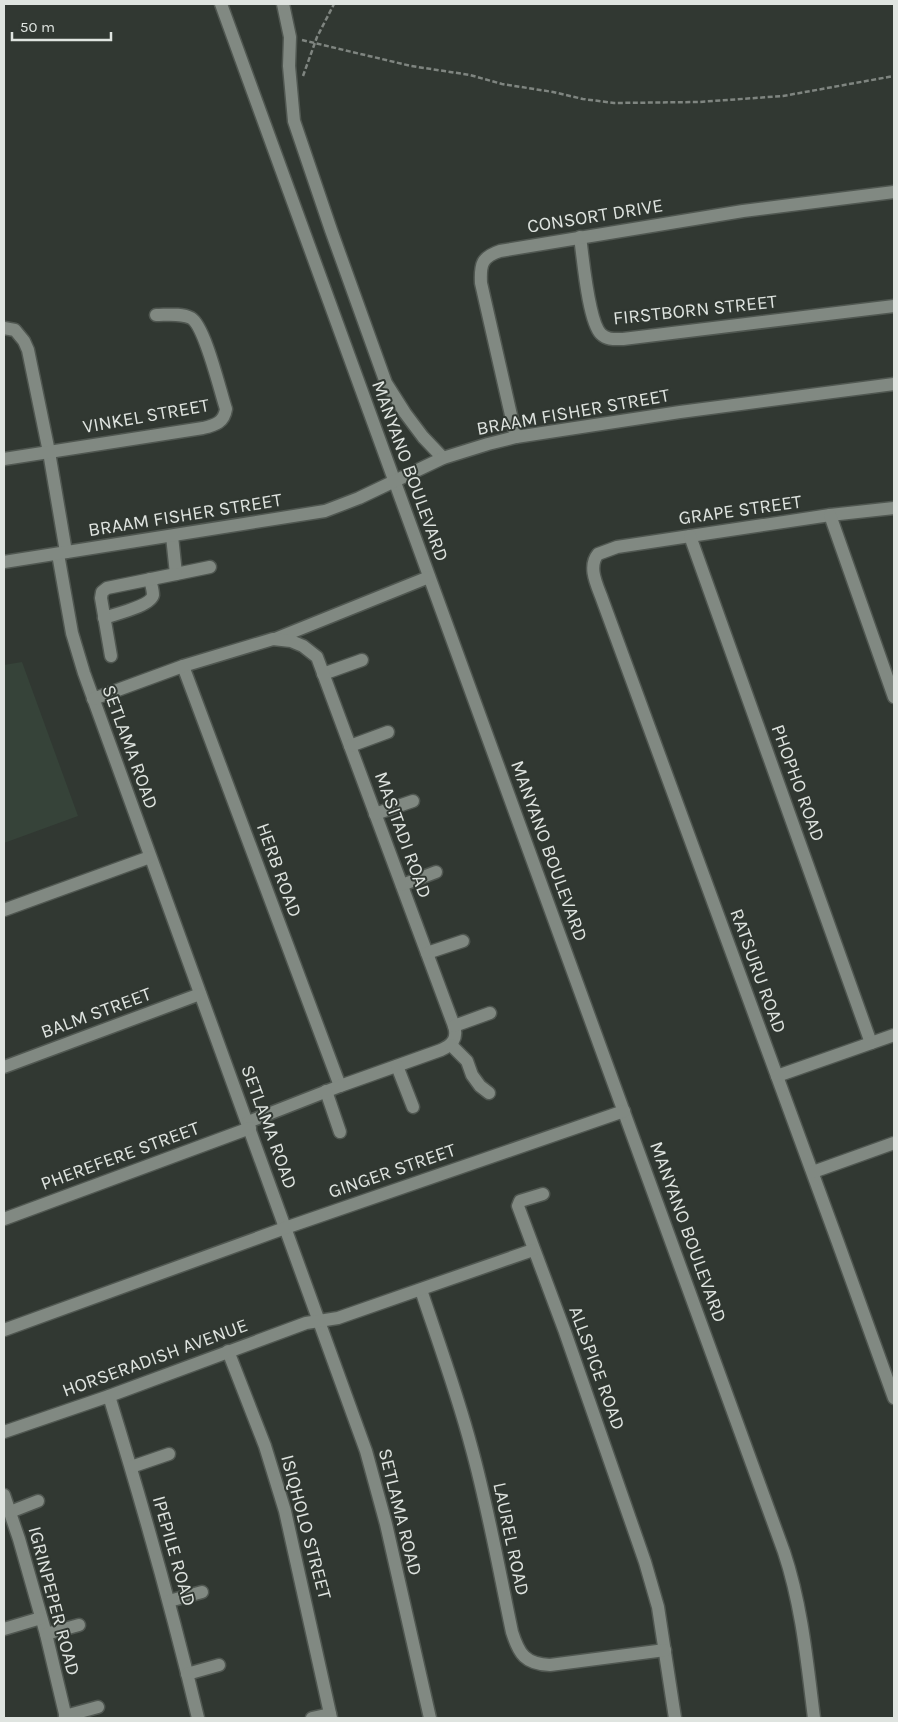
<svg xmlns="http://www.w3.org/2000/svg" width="898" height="1722" viewBox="0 0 898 1722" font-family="Karla,sans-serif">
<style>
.built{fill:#364339}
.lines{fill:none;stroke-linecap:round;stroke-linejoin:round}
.minor-casing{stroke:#505751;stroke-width:15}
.path{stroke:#7f8580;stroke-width:2.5;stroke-dasharray:5 2.5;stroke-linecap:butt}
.minor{stroke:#818982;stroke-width:12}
.labels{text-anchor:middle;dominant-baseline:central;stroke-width:4;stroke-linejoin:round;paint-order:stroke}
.street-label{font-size:19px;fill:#dfe4e0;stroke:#313832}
</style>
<rect width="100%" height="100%" fill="#313832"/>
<polygon class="built" points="22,662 78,816 4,843 4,665"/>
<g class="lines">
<defs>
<g id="minor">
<path d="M221 4 784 1552C802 1606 807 1662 814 1718"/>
<polyline points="283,4 290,37 289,66 294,121 331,230 386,383 405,413 423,437 443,458"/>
<path d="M580 237C583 257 588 321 601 334 607 340 615 339 623 339L894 306"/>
<polyline points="4,328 15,330 24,341 28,350 49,452 66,552"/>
<path d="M516 437 481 283C480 264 482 257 500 251L743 211 894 192"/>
<path d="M4 459 203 428C216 425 224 422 226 409 220 391 205 326 191 318 181 313 167 315 156 315"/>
<path d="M894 508 830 515 617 547 598 554C588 566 596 583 601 596 699 863 798 1130 894 1398"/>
<polyline points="830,515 894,697"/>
<polyline points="172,536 176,574 210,567"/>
<polyline points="690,536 871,1043"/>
<polyline points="58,554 72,633 84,673 366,1451 386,1524 430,1718"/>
<polyline points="4,562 325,511 359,498 443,458 488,444 516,437 680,412 894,384"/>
<path d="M104 618C115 614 151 606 153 595 153 590 151 584 150 579"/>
<polyline points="275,639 429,577"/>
<polyline points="111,656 101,598 102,592 107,588 176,574"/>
<polyline points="183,666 340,1086"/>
<polyline points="323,674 362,660"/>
<path d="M93 699 183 666 273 639 291 641 303 646 317 657 454 1026C458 1039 452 1045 441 1050L340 1086 248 1122"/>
<polyline points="350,746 388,732"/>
<polyline points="375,814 413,801"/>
<polyline points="402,885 436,872"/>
<polyline points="4,910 150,857"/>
<polyline points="427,953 463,941"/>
<polyline points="454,1026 490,1013"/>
<polyline points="451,1045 467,1061 472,1075 480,1086 489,1093"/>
<polyline points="397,1066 413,1107"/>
<polyline points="4,1067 200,994"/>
<polyline points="777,1076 894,1035"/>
<polyline points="326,1091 340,1132"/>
<polyline points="813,1172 894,1143"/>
<polyline points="543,1194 520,1201 518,1206 565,1332 645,1562 658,1607 675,1718"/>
<polyline points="4,1219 250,1128"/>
<path d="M421 1290C438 1341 457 1393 471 1446 488 1507 499 1570 512 1632 519 1654 525 1664 550 1665L665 1650"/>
<polyline points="4,1330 285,1228 624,1111"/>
<polyline points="228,1351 265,1446 285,1511 331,1718"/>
<path d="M109 1396C142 1503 172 1609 198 1718"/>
<polyline points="4,1432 109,1396 306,1323 338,1318 533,1250"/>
<polyline points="131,1467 169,1454"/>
<polyline points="4,1495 19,1539 46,1634 66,1718"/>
<polyline points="10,1512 38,1501"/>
<polyline points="169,1601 202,1592"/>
<polyline points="4,1629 41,1618"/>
<polyline points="46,1634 79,1625"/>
<polyline points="187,1674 219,1665"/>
<polyline points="65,1716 98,1707"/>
<polyline points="312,1718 330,1714"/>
</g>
</defs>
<use href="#minor" class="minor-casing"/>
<g class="path">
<polyline points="302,40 411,66 470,75 502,84 553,92 583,99 614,103 699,102 783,96 894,76"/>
<polyline points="303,76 317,37 334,4"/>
</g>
<use href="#minor" class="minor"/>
</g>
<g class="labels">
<g class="street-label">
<text transform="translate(595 216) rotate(-9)">CONSORT DRIVE</text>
<text transform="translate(695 310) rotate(-6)">FIRSTBORN STREET</text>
<text transform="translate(573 412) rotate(-10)">BRAAM FISHER STREET</text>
<text transform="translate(146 416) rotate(-10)">VINKEL STREET</text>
<text transform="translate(410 471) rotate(70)">MANYANO BOULEVARD</text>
<text transform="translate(740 510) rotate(-8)">GRAPE STREET</text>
<text transform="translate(185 515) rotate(-9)">BRAAM FISHER STREET</text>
<text transform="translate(130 747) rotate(70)">SETLAMA ROAD</text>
<text transform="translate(798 783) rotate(70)">PHOPHO ROAD</text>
<text transform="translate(403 835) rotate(70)">MASITADI ROAD</text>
<text transform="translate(549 851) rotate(70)">MANYANO BOULEVARD</text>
<text transform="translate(279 870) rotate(70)">HERB ROAD</text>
<text transform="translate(758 971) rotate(70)">RATSURU ROAD</text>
<text transform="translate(96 1013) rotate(-20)">BALM STREET</text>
<text transform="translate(269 1127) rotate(70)">SETLAMA ROAD</text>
<text transform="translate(120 1156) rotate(-20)">PHEREFERE STREET</text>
<text transform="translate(392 1171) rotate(-19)">GINGER STREET</text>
<text transform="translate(688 1232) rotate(70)">MANYANO BOULEVARD</text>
<text transform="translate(155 1358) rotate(-20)">HORSERADISH AVENUE</text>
<text transform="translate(597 1368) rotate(70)">ALLSPICE ROAD</text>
<text transform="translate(400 1512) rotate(76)">SETLAMA ROAD</text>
<text transform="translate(306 1527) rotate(75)">ISIQHOLO STREET</text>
<text transform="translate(511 1539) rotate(78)">LAUREL ROAD</text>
<text transform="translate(174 1551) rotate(74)">IPEPILE ROAD</text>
<text transform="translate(54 1601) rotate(75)">IGRINPEPER ROAD</text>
</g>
</g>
<rect width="898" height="1722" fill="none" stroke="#dfe4e0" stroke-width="10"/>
<path d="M12 32v8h99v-8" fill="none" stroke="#dfe4e0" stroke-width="2.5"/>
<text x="20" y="32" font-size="15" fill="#dfe4e0" stroke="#313832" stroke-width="4" paint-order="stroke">50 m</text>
</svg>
